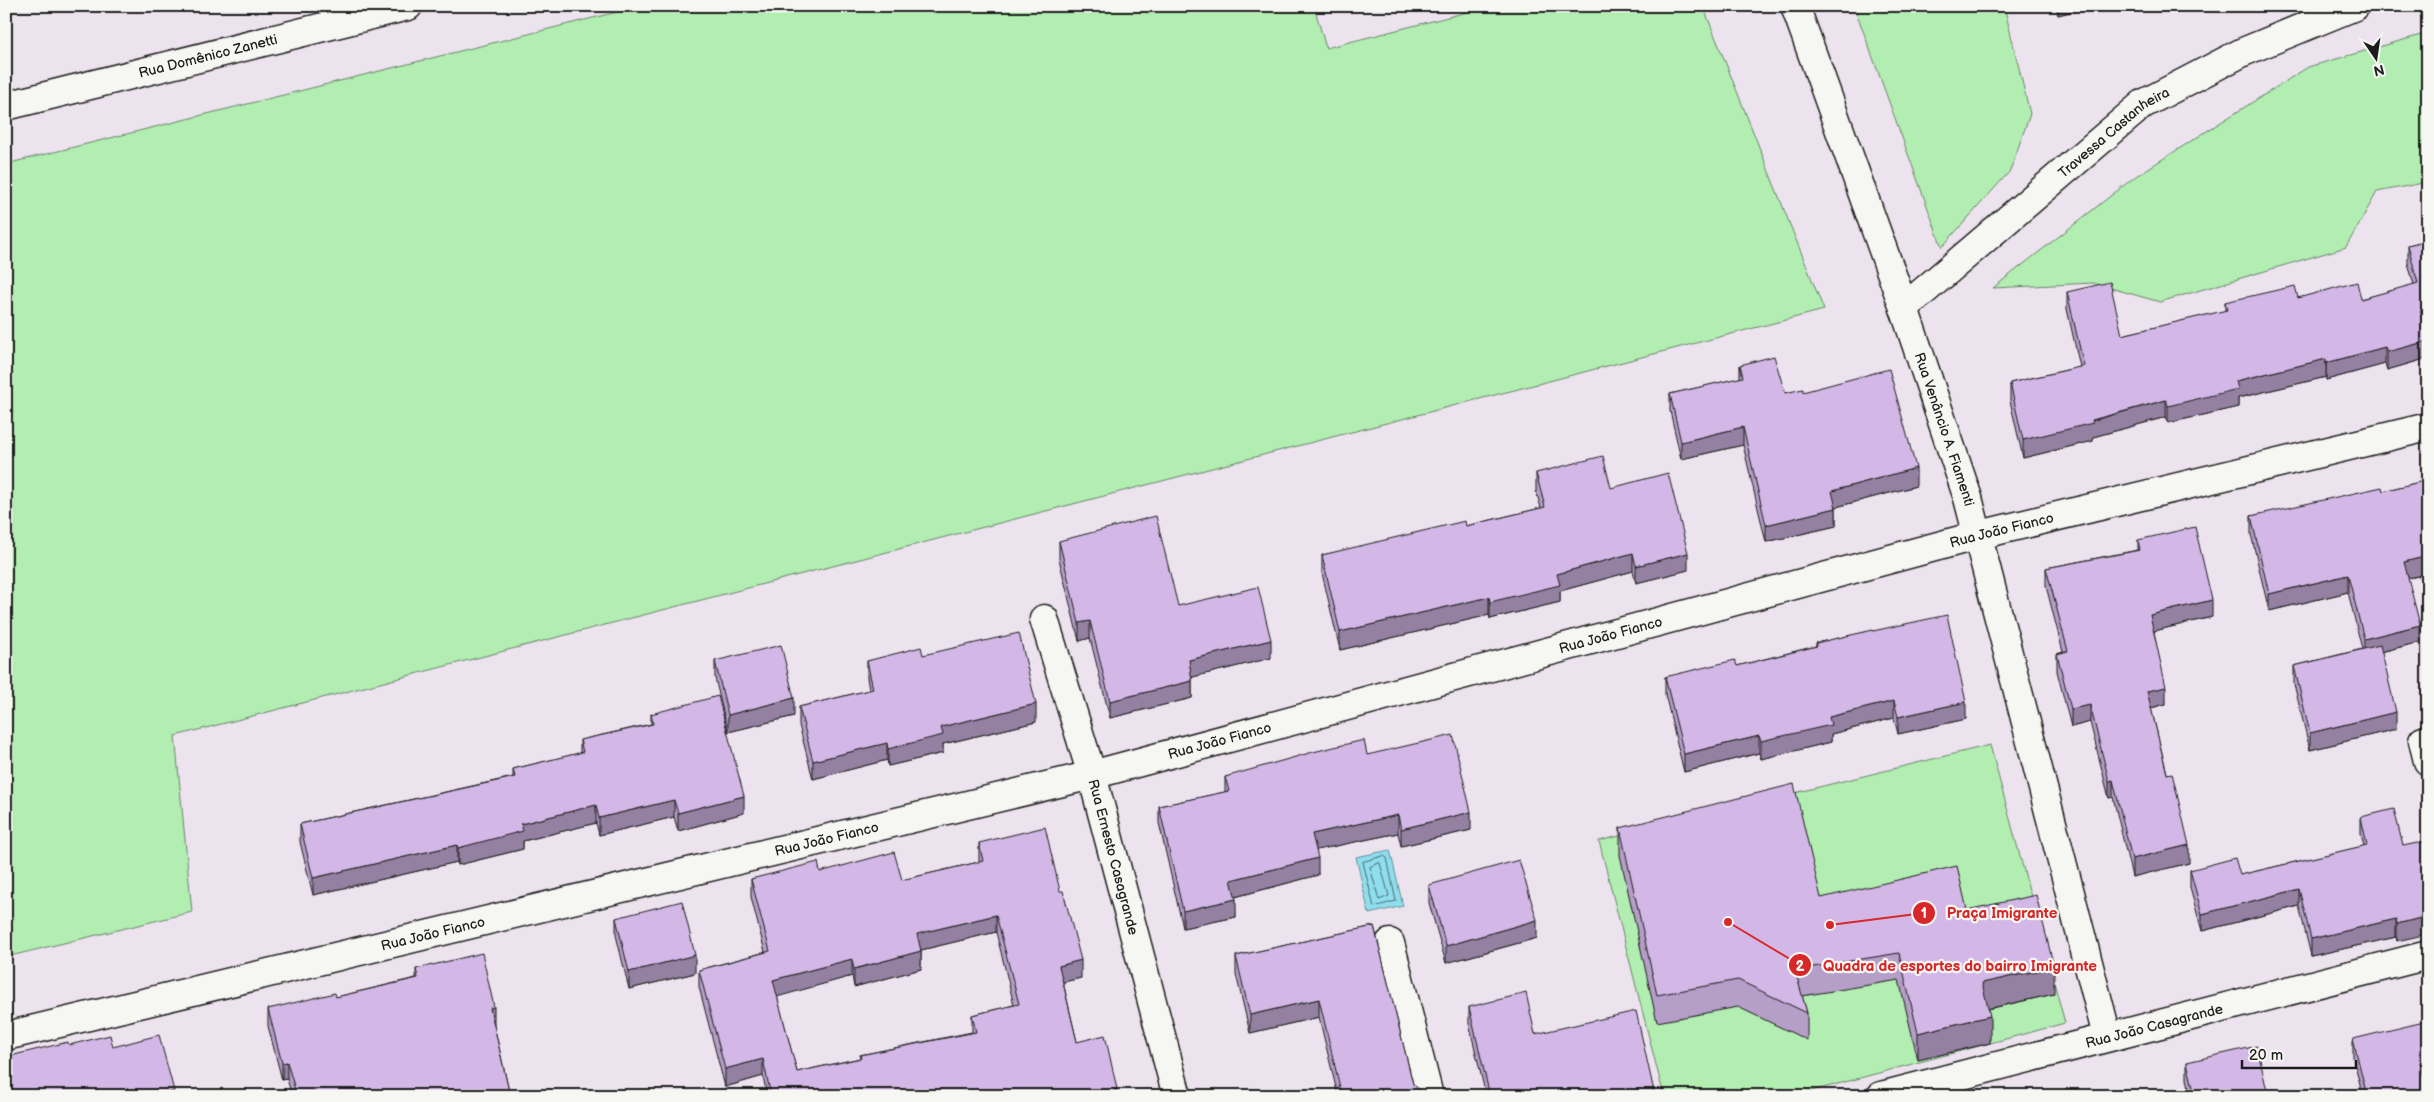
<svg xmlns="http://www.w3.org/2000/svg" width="2434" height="1102" viewBox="0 0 2434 1102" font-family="'Balsamiq Sans',sans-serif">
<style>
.green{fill:#b2edb2;stroke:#678467}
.water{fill:#8fdeed;stroke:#619099}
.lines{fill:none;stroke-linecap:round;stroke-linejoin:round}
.shore{stroke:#4a6a70;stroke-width:1}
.minor-casing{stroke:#1c1c1c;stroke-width:31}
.minor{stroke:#f6f6f2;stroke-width:28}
.wall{fill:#b59ec7;stroke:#1c1c1c;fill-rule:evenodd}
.shaded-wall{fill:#9481a2;stroke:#1c1c1c}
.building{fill:#d3b8e7;stroke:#1c1c1c;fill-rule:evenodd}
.labels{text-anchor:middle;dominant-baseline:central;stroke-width:4.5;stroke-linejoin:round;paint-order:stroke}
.street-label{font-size:14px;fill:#1c1c1c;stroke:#f6f6f2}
.leader{fill:none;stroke:#d62828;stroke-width:2}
.callout-dot{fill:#d62828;stroke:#f6f6f2;stroke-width:2}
.mark-label{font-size:15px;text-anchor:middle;font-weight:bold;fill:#fff}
.callout-label{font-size:15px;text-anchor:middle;font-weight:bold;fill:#d62828;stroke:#f6f6f2;stroke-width:4.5;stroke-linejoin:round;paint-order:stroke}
</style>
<rect width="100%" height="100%" fill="#ece3ef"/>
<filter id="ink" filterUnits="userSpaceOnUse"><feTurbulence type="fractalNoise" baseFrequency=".02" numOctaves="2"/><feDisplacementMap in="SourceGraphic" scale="10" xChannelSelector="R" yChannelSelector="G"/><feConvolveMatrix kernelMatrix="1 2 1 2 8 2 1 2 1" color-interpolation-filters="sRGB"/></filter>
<g filter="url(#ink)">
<g class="green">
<polygon points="641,6 1314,6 1326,48 1491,6 1703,6 1824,310 175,736 192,912 6,957 6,164"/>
<polygon points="1854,6 2004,6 2030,114 2010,171 1942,247"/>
<polygon points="2428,33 2428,182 2377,192 2346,247 2160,302 2093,283 1993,288 2136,176 2308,67"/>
<polygon points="1990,745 2065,1023 1793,1096 1664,1096 1599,841"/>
</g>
<polygon class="water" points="1390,850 1403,906 1369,914 1356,857"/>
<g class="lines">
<g class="shore">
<polygon points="1384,856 1387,858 1396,901 1374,907 1363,862"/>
<polygon points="1380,863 1389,896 1379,900 1370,867"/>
</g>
<defs>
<g id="minor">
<path id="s1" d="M1795 6 1904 308 1968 498 2107 1036"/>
<path id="s2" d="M6 106 408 6"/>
<path id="s3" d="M1904 308 2143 104 2243 52 2355 6"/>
<path id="s4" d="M1044 619 1092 775 1177 1096"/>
<polyline points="2423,741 2428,761"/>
<polyline points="1390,943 1429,1096"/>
<path id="s5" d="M6 1036 1092 775 1979 535 2428 427"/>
<path id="s6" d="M1881 1096 2428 955"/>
</g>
</defs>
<use href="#minor" class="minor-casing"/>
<use href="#minor" class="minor"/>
</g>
<g class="wall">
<polygon points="2056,6 2095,6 2058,15"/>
<polygon points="2428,240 2428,358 2387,370 2385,364 2326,380 2326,377 2238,398 2238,407 2168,423 2166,417 2093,437 2093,441 2023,458 2010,401 2010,383 2080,367 2067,309 2067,292 2122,335 2225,311 2225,302 2298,298 2361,299 2414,285 2408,263 2408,245"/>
<polygon points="1740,365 1785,393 1803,392 1916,486 1836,507 1836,526 1766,542 1743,445 1681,459 1670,411 1670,394 1740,378"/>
<polygon points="1536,473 1611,488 1688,570 1636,583 1633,571 1560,591 1560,602 1490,619 1489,615 1340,650 1322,573 1322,555 1466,526 1541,508 1536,491"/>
<polygon points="2428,480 2428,574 2408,578 2420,642 2381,652 2396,729 2310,750 2294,684 2294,666 2362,649 2348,592 2269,611 2251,534 2251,516 2383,491"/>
<polygon points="2138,540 2212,617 2154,631 2166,704 2151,708 2189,863 2132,877 2113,797 2109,798 2090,722 2071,727 2057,671 2057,654 2063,652 2046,586 2046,568 2138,550"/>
<polygon points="1059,541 1178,606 1271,658 1192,677 1192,698 1110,718 1090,638 1079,641 1059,559"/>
<polygon points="1873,631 1966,719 1898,734 1894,718 1831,734 1831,742 1761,759 1759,753 1684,772 1665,694 1665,677 1737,666 1816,646 1816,643"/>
<polygon points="923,655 1036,722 943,744 943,753 888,766 887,760 813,779 799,725 799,707 869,690 867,678 867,661"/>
<polygon points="715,661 794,716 728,732 715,678"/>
<polygon points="651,714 744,813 678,831 674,817 599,835 596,823 523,841 523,849 458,865 457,862 313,895 300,842 300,824 513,777 513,769 580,753 580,740 651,724"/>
<polygon points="1367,755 1471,830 1401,846 1398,833 1316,850 1318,875 1235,897 1236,917 1183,928 1159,823 1159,806 1225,792 1225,777"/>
<polygon points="2361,817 2403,846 2397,941 2396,937 2311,956 2299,906 2202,931 2190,888 2190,870 2240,875 2364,846 2361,834"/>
<polygon points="1620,828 1821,898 2054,994 1988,1009 1990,1043 1918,1060 1899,980 1802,996 1807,1013 1807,1040 1738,1007 1657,1022 1620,855"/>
<path d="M979 843 1060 891 1081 978 1063 982 1077 1042 1117 1096H767L763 1076 725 1087 699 987V970L765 952 751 897V879L820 872 902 880 979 862ZM996 932 1014 1005 972 1015V1032L860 1055V1058L797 1072 777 996 852 976 854 987 921 969V950Z"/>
<polygon points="1429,885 1537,938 1446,963 1429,903"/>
<polygon points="616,918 695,973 629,989 616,935"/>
<polygon points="1374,926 1413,1084 1423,1096 1338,1096 1319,1017 1250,1033 1236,974 1236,956"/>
<polygon points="416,969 494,1025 510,1096 292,1096 287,1079 282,1080 268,1026 268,1009 336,997 416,978"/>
<polygon points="1469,1007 1535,1034 1655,1096 1486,1096 1469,1024"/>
<polygon points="2353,1039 2424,1078 2428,1096 2363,1096 2353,1057"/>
<polygon points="2187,1062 2268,1096 2191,1096 2187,1079"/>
</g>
<g class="shaded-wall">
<polygon points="2058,6 2095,6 2058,15"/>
<polygon points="2428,341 2428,358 2387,370 2387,352"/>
<polygon points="2385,347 2385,364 2326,380 2326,363"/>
<polygon points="2326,359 2326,377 2238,398 2238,407 2168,423 2168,406 2236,381"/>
<polygon points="2166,400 2166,417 2093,437 2093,441 2023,458 2023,440"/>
<polygon points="1743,427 1743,445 1681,459 1681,442"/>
<polygon points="1916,468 1916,486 1832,508 1832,491"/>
<polygon points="1836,508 1836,526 1766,542 1766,525"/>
<polygon points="1633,553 1633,571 1560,591 1560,602 1490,619 1490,602 1557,574"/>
<polygon points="1688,553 1688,570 1636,583 1636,566"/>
<polygon points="2428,556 2428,574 2404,579 2404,562"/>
<polygon points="2348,575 2348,592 2269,611 2269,594"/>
<polygon points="1489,597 1489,615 1340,650 1340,632"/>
<polygon points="2212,600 2212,617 2150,632 2150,615"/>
<polygon points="1090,621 1090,638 1079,641 1079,623"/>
<polygon points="2420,625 2420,642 2364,656 2364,639"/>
<polygon points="1271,640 1271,658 1189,678 1189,660"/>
<polygon points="1192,681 1192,698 1110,718 1110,701"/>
<polygon points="2166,687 2166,704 2147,709 2147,691"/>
<polygon points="794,698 794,716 728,732 728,715"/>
<polygon points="1894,701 1894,718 1831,734 1831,742 1761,759 1761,741 1829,717"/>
<polygon points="1966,702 1966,719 1898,734 1898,717"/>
<polygon points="1036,704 1036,722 943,744 943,753 888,766 888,749 941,727"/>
<polygon points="2090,705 2090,722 2071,727 2071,709"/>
<polygon points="2396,712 2396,729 2310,750 2310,733"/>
<polygon points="1759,736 1759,753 1684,772 1684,754"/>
<polygon points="887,743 887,760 813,779 813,761"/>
<polygon points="2113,780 2113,797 2109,798 2109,781"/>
<polygon points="744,796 744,813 678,831 678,813"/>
<polygon points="674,800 674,817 599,835 599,818"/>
<polygon points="596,805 596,823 523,841 523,849 458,865 458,848 521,824"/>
<polygon points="1471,812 1471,830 1401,846 1401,829"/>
<polygon points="1398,815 1398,833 1312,851 1312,834"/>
<polygon points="457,845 457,862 313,895 313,878"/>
<polygon points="2189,845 2189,863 2132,877 2132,859"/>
<polygon points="1318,858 1318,875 1231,898 1231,880"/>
<polygon points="2299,889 2299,906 2202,931 2202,914"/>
<polygon points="1236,899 1236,917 1183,928 1183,911"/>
<polygon points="996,915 996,932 917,951 917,934"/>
<polygon points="2428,916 2428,934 2397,941 2397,924"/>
<polygon points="2396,919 2396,937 2311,956 2311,939"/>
<polygon points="1537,920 1537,938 1446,963 1446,946"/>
<polygon points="921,951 921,969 854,987 854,969"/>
<polygon points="695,955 695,973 629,989 629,972"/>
<polygon points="852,959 852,976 773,998 773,980"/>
<polygon points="1081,960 1081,978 1059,983 1059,966"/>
<polygon points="2054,967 2054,994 1982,1010 1982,983"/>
<polygon points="1319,999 1319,1017 1250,1033 1250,1015"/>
<polygon points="494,1007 494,1025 490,1026 490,1008"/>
<polygon points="1990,1016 1990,1043 1918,1060 1918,1033"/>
<polygon points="763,1059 763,1076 725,1087 725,1069"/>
<polygon points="2428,1060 2428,1078 2420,1080 2420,1062"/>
<polygon points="287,1062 287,1079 282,1080 282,1063"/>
<polygon points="1117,1089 1117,1096 1114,1096 1114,1090"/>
<polygon points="174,1091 174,1096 166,1096 166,1093"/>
</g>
<g class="building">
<polygon points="2428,240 2428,341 2387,352 2385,347 2326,363 2326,359 2236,381 2238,389 2168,406 2166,400 2092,420 2093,423 2023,440 2010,383 2084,366 2067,292 2110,282 2122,335 2227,310 2225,302 2295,286 2298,298 2357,282 2361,299 2418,283 2408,245"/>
<polygon points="1774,356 1785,393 1803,389 1803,392 1889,369 1916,468 1832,491 1836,508 1766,525 1743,427 1681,442 1670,394 1743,377 1740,365"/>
<polygon points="1603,456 1611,488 1668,473 1688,553 1636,566 1633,553 1557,574 1560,585 1490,602 1489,597 1340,632 1322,555 1465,521 1466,526 1545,507 1536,473"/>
<polygon points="2428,480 2428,556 2404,562 2420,625 2364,639 2348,575 2269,594 2251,516 2382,487 2383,491"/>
<polygon points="1156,516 1178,606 1258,587 1271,640 1189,660 1192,681 1110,701 1090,621 1079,623 1059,541"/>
<polygon points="2195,527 2212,600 2150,615 2166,687 2147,691 2167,774 2172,773 2189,845 2132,859 2113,780 2109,781 2090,705 2071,709 2057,654 2068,651 2046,568 2140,550 2138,540"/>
<polygon points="1947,615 1966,702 1898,717 1894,701 1829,717 1831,725 1761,741 1759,736 1684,754 1665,677 1735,660 1737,666 1817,646 1816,643 1873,630 1873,631"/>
<polygon points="1019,633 1036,704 941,727 943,735 888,749 887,743 813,761 799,707 873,689 867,661 921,647 923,655"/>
<polygon points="781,645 794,698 728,715 715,661"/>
<polygon points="2380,645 2396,712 2310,733 2294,666"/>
<polygon points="718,696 744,796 678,813 674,800 599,818 596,805 521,824 523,831 458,848 457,845 313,878 300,824 515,777 513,769 583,752 580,740 653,724 651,714"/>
<polygon points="1453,735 1471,812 1401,829 1398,815 1312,834 1318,858 1231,880 1236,899 1183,911 1159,806 1229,791 1225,777 1313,752 1364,740 1367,755"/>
<polygon points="1794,784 1821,898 1957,866 1967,910 2036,895 2054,967 1982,983 1990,1016 1918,1033 1899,953 1795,970 1807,1013 1738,980 1657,995 1620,828"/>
<polygon points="2394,809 2403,846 2427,841 2428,846 2428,916 2397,924 2396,919 2311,939 2299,889 2202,914 2190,870 2235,858 2240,875 2367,845 2361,817"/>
<path d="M1045 827 1060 891H1063L1081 960 1059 966 1077 1042 1105 1035 1117 1089 1114 1090 1116 1096H771L763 1059 725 1069 699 970 770 951 751 879 818 862 820 872 894 852 902 880 983 861 979 843ZM996 915 1019 1004 972 1015 976 1032 860 1055 861 1058 797 1072 773 980 852 959 854 969 921 951 917 934Z"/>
<polygon points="1519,860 1537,920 1446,946 1429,885"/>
<polygon points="682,901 695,955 629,972 616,918"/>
<polygon points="1374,926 1413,1084 1422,1092 1423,1096 1342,1096 1319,999 1250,1015 1236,956"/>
<polygon points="482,953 494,1007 490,1008 510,1096 297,1096 287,1062 282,1063 268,1009 335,993 336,997 418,978 416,969"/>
<polygon points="1526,993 1535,1034 1636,1011 1655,1096 1490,1096 1469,1007"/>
<polygon points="2428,1021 2428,1060 2420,1062 2428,1092 2428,1096 2367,1096 2353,1039"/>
<polygon points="110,1035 113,1047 159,1035 174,1091 166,1093 167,1096 6,1096 6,1062 11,1061 10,1056 68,1042 69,1045"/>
<polygon points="2257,1046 2268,1096 2195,1096 2187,1062"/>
<polygon points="654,1093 655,1096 640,1096"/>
</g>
</g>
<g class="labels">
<g class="street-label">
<text stroke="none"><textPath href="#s2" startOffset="208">Rua Domênico Zanetti</textPath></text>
<text stroke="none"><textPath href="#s3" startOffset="274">Travessa Castanheira</textPath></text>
<text stroke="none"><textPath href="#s1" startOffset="449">Rua Venâncio A. Fiamenti</textPath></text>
<text stroke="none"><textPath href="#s5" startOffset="2059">Rua João Fianco</textPath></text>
<text stroke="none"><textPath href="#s5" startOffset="1654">Rua João Fianco</textPath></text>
<text stroke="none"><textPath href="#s5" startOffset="1249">Rua João Fianco</textPath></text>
<text stroke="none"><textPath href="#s5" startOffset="844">Rua João Fianco</textPath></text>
<text stroke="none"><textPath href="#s4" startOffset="248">Rua Ernesto Casagrande</textPath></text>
<text stroke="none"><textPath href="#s5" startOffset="439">Rua João Fianco</textPath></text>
<text stroke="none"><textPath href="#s6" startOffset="282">Rua João Casagrande</textPath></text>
</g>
</g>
<path class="leader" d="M1830 925L1924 913M1728 922L1800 965"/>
<g class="callout-dot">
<circle cx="1830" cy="925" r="5"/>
<circle cx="1728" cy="922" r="5"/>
<circle cx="1924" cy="913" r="12"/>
<circle cx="1800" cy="965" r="12"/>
</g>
<g class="mark-label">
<text x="1924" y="918">1</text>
<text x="1800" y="971">2</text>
</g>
<g class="callout-label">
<text x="2002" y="918">Praça Imigrante</text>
<text x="1960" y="971">Quadra de esportes do bairro Imigrante</text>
</g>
<rect width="2434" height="1102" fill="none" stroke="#f6f6f2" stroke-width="25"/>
<rect x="12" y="12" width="2409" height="1077" fill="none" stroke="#1c1c1c" stroke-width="2" filter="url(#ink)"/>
<g transform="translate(2376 58) rotate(167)" stroke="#f6f6f2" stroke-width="4" paint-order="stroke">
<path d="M0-4L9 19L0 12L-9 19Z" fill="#1c1c1c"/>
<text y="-8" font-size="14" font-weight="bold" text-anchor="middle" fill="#1c1c1c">N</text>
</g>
<path d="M2242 1060v8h114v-8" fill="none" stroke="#1c1c1c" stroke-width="2.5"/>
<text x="2249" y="1060" font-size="15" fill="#1c1c1c" stroke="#f6f6f2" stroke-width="4" paint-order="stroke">20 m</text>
</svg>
